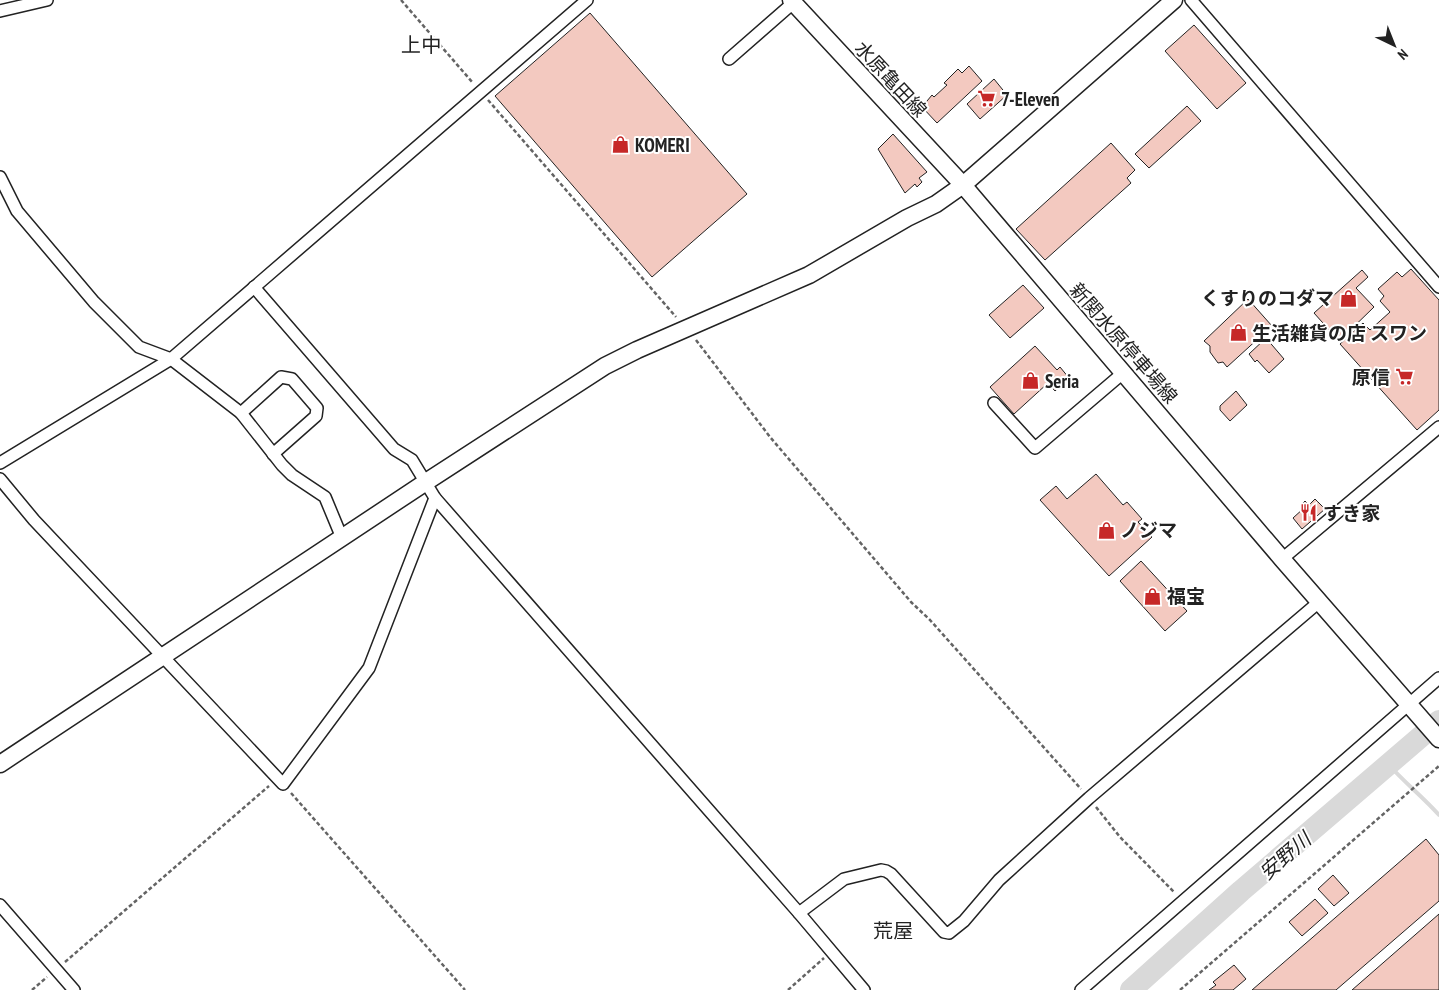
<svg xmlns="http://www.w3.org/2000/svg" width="1439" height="990" viewBox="0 0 1439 990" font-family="'PT Sans Narrow','Noto Sans JP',sans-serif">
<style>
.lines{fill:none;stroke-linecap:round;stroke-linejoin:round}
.stream{stroke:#d9d9d9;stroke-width:4}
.river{stroke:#d9d9d9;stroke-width:22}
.building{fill:#f3c9c0;stroke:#222}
.street-casing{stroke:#222;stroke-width:14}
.secondary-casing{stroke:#222;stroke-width:19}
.path{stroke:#646464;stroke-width:2.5;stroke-dasharray:4 2.5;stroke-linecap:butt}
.street{stroke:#fff;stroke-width:11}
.secondary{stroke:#fff;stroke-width:16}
.labels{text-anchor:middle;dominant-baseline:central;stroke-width:4;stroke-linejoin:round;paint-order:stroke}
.street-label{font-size:19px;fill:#222;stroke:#fff}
.poi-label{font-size:19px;font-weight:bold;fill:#222;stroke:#fff;text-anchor:start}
.neighbourhood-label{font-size:20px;fill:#222;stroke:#fff}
.water-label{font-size:20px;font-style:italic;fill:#222;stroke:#fff}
</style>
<rect width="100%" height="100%" fill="#fff"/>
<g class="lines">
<path class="stream" d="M1389 765C1405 783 1423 797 1439 815"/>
<polyline class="river" points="1131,990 1241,891 1439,721"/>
</g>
<g class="building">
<polygon points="590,13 747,194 652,277 495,96"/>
<polygon points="1194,25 1246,83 1217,109 1165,51"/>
<polygon points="969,66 982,81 937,123 922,107 932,95 934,97 947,85 944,83 958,69 962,73"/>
<polygon points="994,79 1007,95 980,119 967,104"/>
<polygon points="1187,106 1201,121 1149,168 1135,154"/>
<polygon points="893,134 927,172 919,178 922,182 917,187 915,184 905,193 878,149"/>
<polygon points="1111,143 1135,170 1127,178 1131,183 1045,260 1016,229"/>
<polygon points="1411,269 1439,300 1439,410 1417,430 1340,344 1363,323 1370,330 1390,312 1380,301 1384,296 1378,289 1397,272 1402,277"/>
<polygon points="1362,270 1368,277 1356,288 1374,307 1339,341 1314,313"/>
<polygon points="1023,285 1044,308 1010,338 989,315"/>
<polygon points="1248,299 1272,326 1227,367 1223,362 1218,363 1210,352 1210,346 1204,341"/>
<polygon points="1266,338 1284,359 1269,373 1257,360 1255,362 1249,354"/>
<polygon points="1035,346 1057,370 1060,367 1069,378 1055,391 1048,383 1014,414 990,387"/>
<polygon points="1236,391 1247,405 1230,421 1220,410 1220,406"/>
<polygon points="1096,474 1123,505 1127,502 1142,519 1138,522 1152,537 1109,576 1040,500 1056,486 1067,499"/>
<polygon points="1315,499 1325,509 1302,529 1293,518 1304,508 1301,505 1305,501 1309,505"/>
<polygon points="1141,561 1187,611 1165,631 1120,581"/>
<polygon points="1426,839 1439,855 1439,901 1336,990 1252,990"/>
<polygon points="1333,875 1349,893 1334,906 1318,889"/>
<polygon points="1315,899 1328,913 1302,936 1289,922"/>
<polygon points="1439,914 1439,990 1352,990"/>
<polygon points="1234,965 1246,979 1233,990 1209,990 1216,985 1213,982"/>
</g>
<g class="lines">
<defs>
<g id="street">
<polyline points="1191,0 1439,287"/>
<polyline points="0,11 47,0"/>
<polyline points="729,59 793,3"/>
<polyline points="0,177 17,211 94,302 139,347 171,359 241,413 282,465 292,475 325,497 342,538"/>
<polyline points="254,287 394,449 412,460 435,498 799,913 864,990"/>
<polyline points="994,403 1035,448 1123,373"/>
<polyline points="241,413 281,377 292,379 317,408 316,416 273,454"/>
<polyline points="0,463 171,359 587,0"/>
<polyline points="0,479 34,520 283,784 369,668 435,498"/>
<polyline points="1282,559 1439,427"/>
<polyline points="0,905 74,990"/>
<polyline points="799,913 844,879 881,870 886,871 891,874 944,932 949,933 964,921 999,880 1089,798 1319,602"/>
<polyline points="1081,990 1439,678"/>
</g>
<g id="secondary">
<polyline points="791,0 963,185 1282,559 1439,739"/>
<polyline points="0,764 426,482 605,366 637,350 809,275 907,218 936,204 963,185 1174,0"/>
</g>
</defs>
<use href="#street" class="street-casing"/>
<use href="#secondary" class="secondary-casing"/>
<g class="path">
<polyline points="401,0 473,83"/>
<polyline points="488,100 676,317"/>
<polyline points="696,340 770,437 911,602 930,620 1081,789"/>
<polyline points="291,793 465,990"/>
<polyline points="1096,807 1120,837 1175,893"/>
<polyline points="65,962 269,786"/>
<polyline points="32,990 47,977"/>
<polyline points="788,990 824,958"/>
<polyline points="1180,990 1439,766"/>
</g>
<use href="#street" class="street"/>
<use href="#secondary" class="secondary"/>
</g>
<defs>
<symbol id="supermarket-bare" viewBox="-9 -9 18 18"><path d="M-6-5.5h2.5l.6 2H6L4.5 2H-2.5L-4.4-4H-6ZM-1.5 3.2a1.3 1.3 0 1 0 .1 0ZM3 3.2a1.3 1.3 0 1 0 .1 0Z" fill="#c62828" stroke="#fff" stroke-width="2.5" paint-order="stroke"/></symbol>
<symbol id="shop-bare" viewBox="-9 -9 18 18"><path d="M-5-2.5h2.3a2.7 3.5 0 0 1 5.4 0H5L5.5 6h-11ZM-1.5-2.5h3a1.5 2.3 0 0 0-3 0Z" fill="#c62828" stroke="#fff" stroke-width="2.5" paint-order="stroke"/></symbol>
<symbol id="restaurant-bare" viewBox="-9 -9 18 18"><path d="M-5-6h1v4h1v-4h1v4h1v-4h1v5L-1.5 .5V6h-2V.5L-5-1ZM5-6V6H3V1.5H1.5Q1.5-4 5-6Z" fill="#c62828" stroke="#fff" stroke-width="2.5" paint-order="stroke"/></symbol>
</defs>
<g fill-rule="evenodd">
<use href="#supermarket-bare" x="974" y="86" width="25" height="25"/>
<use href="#shop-bare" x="608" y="132" width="25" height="25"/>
<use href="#shop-bare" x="1336" y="286" width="25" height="25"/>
<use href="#shop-bare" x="1226" y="320" width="25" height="25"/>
<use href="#supermarket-bare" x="1392" y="364" width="25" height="25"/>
<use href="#shop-bare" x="1018" y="368" width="25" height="25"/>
<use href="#restaurant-bare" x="1296" y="500" width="25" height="25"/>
<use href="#shop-bare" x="1094" y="518" width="25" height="25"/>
<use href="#shop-bare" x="1140" y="584" width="25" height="25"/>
</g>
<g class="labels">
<g class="street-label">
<text transform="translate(891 79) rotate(47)">水原亀田線</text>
<text transform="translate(1124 343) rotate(49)">新関水原停車場線</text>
</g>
<g class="poi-label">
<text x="1001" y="99">7-Eleven</text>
<text x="635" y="145">KOMERI</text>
<text x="1334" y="298" text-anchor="end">くすりのコダマ</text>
<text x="1252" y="333">生活雑貨の店 スワン</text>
<text x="1390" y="377" text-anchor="end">原信</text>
<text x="1045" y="381">Seria</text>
<text x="1323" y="513">すき家</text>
<text x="1120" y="530">ノジマ</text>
<text x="1167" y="596">福宝</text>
</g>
<g class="neighbourhood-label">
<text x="421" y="45">上中</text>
<text x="893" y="931">荒屋</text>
</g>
<g class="water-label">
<text transform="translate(1285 856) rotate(-41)">安野川</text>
</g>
</g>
<g transform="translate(1394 45) rotate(137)" stroke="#ffffff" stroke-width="4" paint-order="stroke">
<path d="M0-4L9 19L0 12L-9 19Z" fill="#222222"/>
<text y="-8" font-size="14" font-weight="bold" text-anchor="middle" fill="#222222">N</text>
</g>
</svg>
